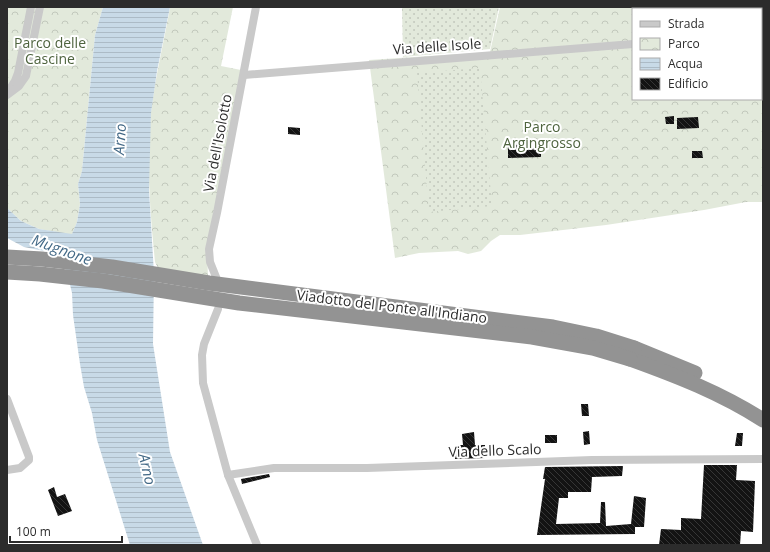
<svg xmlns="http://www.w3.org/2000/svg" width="770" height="552" viewBox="0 0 770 552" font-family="'Open Sans',sans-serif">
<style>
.park{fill:url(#park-crowns);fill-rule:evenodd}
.garden{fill:url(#garden-dots)}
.water{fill:url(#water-rules)}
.building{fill:url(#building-back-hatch)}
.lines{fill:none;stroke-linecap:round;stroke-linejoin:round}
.street{stroke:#c9c9c9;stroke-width:8}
.highway{stroke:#939393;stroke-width:15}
.highway-bridge{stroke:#939393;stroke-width:15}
.labels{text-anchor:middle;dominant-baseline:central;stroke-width:4;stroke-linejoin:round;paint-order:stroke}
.park-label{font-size:14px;fill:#4e633e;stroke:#fff}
.street-label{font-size:14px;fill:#2c2c2c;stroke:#fff}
.water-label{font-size:15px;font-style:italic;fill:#436986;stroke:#fff}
</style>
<defs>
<pattern id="park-crowns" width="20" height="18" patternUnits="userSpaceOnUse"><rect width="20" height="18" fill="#e2e9db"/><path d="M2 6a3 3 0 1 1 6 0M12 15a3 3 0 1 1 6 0" fill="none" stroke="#c2c8bc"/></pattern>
<pattern id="garden-dots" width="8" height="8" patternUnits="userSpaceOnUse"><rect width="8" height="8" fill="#e2e9db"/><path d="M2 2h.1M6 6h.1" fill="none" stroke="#c2c8bc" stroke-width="1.8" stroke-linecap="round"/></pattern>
<pattern id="water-rules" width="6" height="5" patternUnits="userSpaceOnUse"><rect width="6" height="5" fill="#c8dae7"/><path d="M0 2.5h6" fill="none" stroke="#acbbc6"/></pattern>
<pattern id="building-back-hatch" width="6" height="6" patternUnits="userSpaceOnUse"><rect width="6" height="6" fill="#131313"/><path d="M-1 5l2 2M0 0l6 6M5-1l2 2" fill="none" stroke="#363636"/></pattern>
</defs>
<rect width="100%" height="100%" fill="#fff"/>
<g class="park">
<polygon points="7,7 103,7 95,35 82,171 78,184 80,204 77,222 72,235 39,229 21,221 7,208"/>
<path d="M170 7H233L221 66 241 70 207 249 208 278 158 268 155 262C150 212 146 162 151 112 155 77 164 42 170 7Z"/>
<path d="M500 7H763V202H746L704 210 606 225 520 235H500L491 241 481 251 468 254 458 251 419 253 395 258 369 60 490 52ZM633 9H761V99H633Z"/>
</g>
<g class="garden">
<polygon points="402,7 499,7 490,49 403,57"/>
<polygon points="480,68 492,206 429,212 417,73"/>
</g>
<polygon class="water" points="103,7 170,7 157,71 151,113 149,190 154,274 153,344 170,452 203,545 130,545 97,440 92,413 84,387 80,364 73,315 72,293 65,264 59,254 24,247 7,238 7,208 21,221 39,229 72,234 77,222 80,204 78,184 82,171 95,35"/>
<g class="building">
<polygon points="674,116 674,124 666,124 665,117"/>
<polygon points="698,117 699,128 677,129 677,118"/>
<polygon points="288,127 300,128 300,135 288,134"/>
<polygon points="541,144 541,157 508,158 508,145"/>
<polygon points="692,151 702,151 703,158 692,158"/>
<polygon points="581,404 588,404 589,416 582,416"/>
<polygon points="589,431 590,444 584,445 583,432"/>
<polygon points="474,432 475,445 485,445 485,458 455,459 454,448 460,448 460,445 463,445 462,434"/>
<polygon points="737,433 743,433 742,446 735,446"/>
<rect x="545" y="435" width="12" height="8"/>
<polygon points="704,465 737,465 736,480 755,481 753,532 741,531 740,545 659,545 661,529 681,530 681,518 701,519"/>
<polygon points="623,466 622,476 592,477 591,492 568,492 568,498 559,498 556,524 600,523 601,502 605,502 606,526 631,524 634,496 646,498 644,527 635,527 635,534 537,535 545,479 543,479 545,467"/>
<polygon points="269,474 270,477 242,484 241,479"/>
<polygon points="54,487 57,497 65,494 72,511 58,516 48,490"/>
</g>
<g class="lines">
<g class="street">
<polyline points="761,34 763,34"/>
<polyline points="244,75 633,44"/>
<polyline points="8,92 15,81 18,73 31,7"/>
<polyline points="7,95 19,86 26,76 40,7"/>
<polyline points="218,282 210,262 209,249 217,213 256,7"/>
<polyline points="218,309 204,344 202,355 203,383 228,475 257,545"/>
<polyline points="7,399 29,457 29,460 20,468 7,470"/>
<polyline points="228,475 274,468 367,468 592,460 763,459"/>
</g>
<g class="highway">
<polyline points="634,348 695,373"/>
<path d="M630 359C677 376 721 393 763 420"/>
</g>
<g class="highway-bridge">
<polyline points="7,257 42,259 112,267 209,283 553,327 596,336 634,348"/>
<polyline points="7,272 40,274 103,281 239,303 532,337 593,348 630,359"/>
</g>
</g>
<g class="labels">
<g class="park-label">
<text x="50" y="42">Parco delle<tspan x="50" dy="16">Cascine</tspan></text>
<text x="542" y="126">Parco<tspan x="542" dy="16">Argingrosso</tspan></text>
</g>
<g class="street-label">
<text transform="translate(437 46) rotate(-4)">Via delle Isole</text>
<text transform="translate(217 143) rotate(-79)">Via dell'Isolotto</text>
<text transform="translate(392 306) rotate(7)">Viadotto del Ponte all'Indiano</text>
<text transform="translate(495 450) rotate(-2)">Via dello Scalo</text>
</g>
<g class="water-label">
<text transform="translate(119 139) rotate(-86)">Arno</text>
<text transform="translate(62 249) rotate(20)">Mugnone</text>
<text transform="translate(148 469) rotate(77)">Arno</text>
</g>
</g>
<rect width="770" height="552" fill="none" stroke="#2c2c2c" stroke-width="16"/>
<rect x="632" y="8" width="130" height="92" fill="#ffffff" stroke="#ababab"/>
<rect x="640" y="21" width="20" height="6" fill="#c9c9c9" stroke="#ababab"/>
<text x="668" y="28" font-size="12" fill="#2c2c2c">Strada</text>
<rect x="640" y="38" width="20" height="12" fill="url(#park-crowns)" stroke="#ababab"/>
<text x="668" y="48" font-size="12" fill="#2c2c2c">Parco</text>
<rect x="640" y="58" width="20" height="12" fill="url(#water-rules)" stroke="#ababab"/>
<text x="668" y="68" font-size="12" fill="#2c2c2c">Acqua</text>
<rect x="640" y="78" width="20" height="12" fill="url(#building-back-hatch)" stroke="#ababab"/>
<text x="668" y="88" font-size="12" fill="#2c2c2c">Edificio</text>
<path d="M10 536v6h112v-6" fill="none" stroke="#2c2c2c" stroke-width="2"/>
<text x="16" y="536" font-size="12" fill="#2c2c2c" stroke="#ffffff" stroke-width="3" paint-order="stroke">100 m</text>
</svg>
